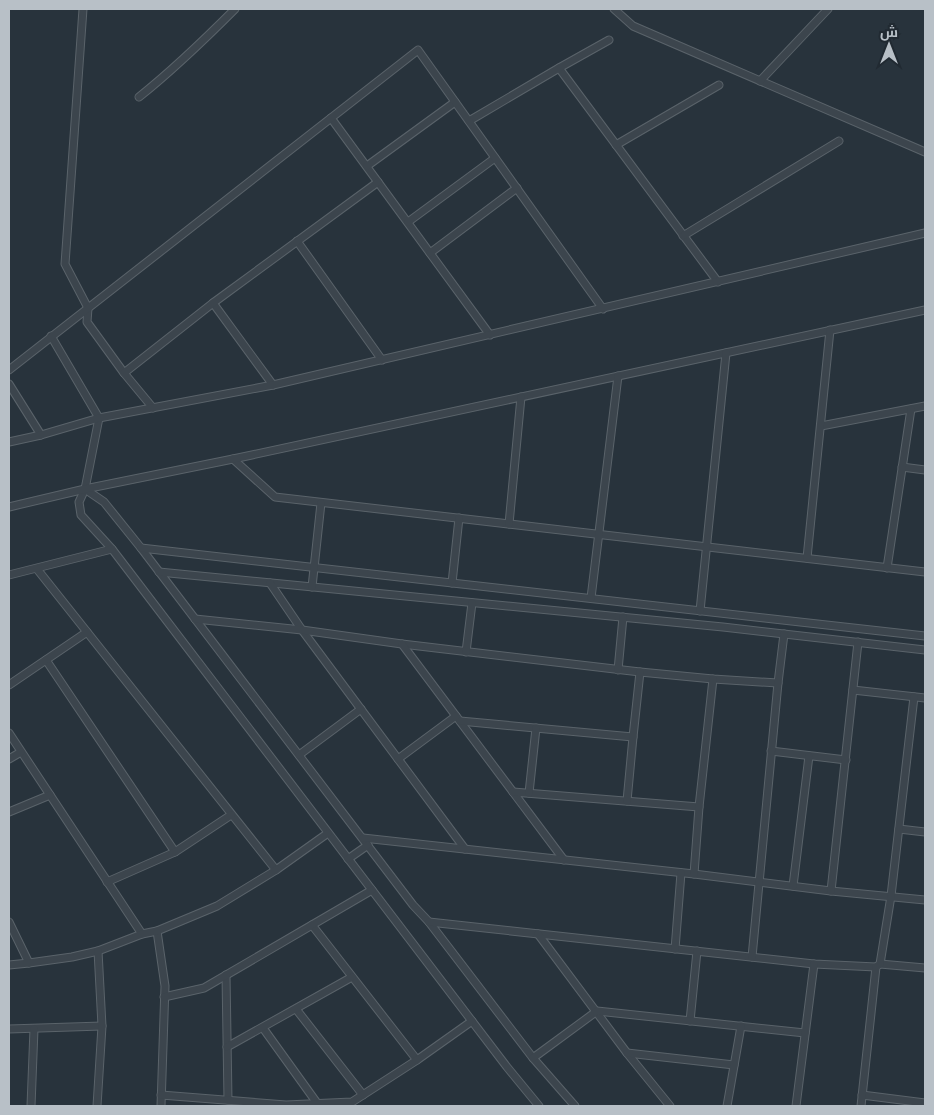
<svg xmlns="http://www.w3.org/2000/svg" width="934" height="1115" viewBox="0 0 934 1115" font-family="'Exo 2',Cairo,sans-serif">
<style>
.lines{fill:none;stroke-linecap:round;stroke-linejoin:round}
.street-casing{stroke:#5a636a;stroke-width:9}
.street{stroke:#3c454d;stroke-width:7}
</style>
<rect width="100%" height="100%" fill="#28333c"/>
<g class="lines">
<defs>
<g id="street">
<polyline points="83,9 65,264 88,308 87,322 124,373"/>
<polyline points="614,9 633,26 925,152"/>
<polyline points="559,68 718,282"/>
<polyline points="760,81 828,9"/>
<path d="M139 97C173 70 204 40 235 9"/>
<polyline points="331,118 490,335"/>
<polyline points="469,121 559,68 609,40"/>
<polyline points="616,145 719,85"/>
<polyline points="367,166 455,102"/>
<polyline points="408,222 495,158"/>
<polyline points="683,236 839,141"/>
<polyline points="297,241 382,360"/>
<polyline points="430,253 517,188"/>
<polyline points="213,303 273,385"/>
<polyline points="51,336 99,418 85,489 79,502 81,515 112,549 507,1067 539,1106"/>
<polyline points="9,370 418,50 603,309"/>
<polyline points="9,384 41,435"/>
<polyline points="153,408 124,373 213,303 378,182"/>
<polyline points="821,426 925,406"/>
<polyline points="9,442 41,435 99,418 273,385 925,233"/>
<polyline points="233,459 275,497 925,572"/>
<polyline points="902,467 925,470"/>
<polyline points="85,489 104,502 141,548 413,905 429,922 533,1058 575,1106"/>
<polyline points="9,507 85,489 233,459 925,310"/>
<polyline points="509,524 521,397"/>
<polyline points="141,548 925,636"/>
<polyline points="807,558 830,330"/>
<polyline points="887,568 911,409"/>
<polyline points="37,569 276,870"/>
<polyline points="159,572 723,627 925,650"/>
<polyline points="9,575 112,549"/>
<polyline points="270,583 302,630 465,849"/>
<polyline points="452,583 459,518"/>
<polyline points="312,587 321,503"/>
<polyline points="591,598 618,376"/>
<polyline points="700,611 726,353"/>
<polyline points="195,619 302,630 402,644 640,672 713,679 778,683"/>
<polyline points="402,644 564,860"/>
<polyline points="466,652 472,603"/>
<polyline points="46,660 175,852"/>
<polyline points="618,670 623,617"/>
<polyline points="9,685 87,632"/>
<polyline points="853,690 925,698"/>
<polyline points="460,721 633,737"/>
<polyline points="9,733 142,934"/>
<polyline points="771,751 846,760"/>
<polyline points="299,755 361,709"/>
<polyline points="9,759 21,752"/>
<polyline points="398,759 456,716"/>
<polyline points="513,792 699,807"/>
<polyline points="529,793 536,728"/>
<polyline points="627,801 633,737 640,672"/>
<polyline points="9,812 50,795"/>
<polyline points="899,829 925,832"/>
<polyline points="363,838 694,874 831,891 925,900"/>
<polyline points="348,859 368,845"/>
<polyline points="694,874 699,807 713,679"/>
<polyline points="107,882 175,852 231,815"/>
<polyline points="793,886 809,756"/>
<polyline points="831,891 858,642"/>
<polyline points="9,922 29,963"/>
<polyline points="429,922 814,964 876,967"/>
<polyline points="312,925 417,1060"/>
<polyline points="157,931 165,986 161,1106"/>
<polyline points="538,934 627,1053 670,1106"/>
<polyline points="675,949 681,873"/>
<polyline points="752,957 778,683 784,634"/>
<polyline points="880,964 925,968"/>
<polyline points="9,965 29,963 72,957 98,951 142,934 157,931 217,906 276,870 328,833"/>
<polyline points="226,975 228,1100"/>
<polyline points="164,997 204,988 372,890"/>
<polyline points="296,1009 363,1095"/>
<polyline points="690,1021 697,951"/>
<polyline points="263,1028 317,1103"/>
<polyline points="9,1029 102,1026"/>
<polyline points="227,1047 352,977"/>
<polyline points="627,1053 734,1065"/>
<polyline points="533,1058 597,1011 805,1033"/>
<polyline points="161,1095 286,1105 352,1102 417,1060 472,1021"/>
<polyline points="862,1095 925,1103"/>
<polyline points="31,1106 34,1029"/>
<polyline points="97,1106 102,1026 98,951"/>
<polyline points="727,1106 741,1026"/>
<polyline points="796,1106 814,964"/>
<polyline points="861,1106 876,967 880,964 891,896 914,697"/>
</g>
</defs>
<use href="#street" class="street-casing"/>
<use href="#street" class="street"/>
</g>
<rect width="934" height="1115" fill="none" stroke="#b8c0c7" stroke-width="20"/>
<g transform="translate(889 45)" stroke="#212a32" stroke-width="4" paint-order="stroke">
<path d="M0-4L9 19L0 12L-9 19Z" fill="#b8c0c7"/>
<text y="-8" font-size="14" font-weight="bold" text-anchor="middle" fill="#b8c0c7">ش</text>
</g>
</svg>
